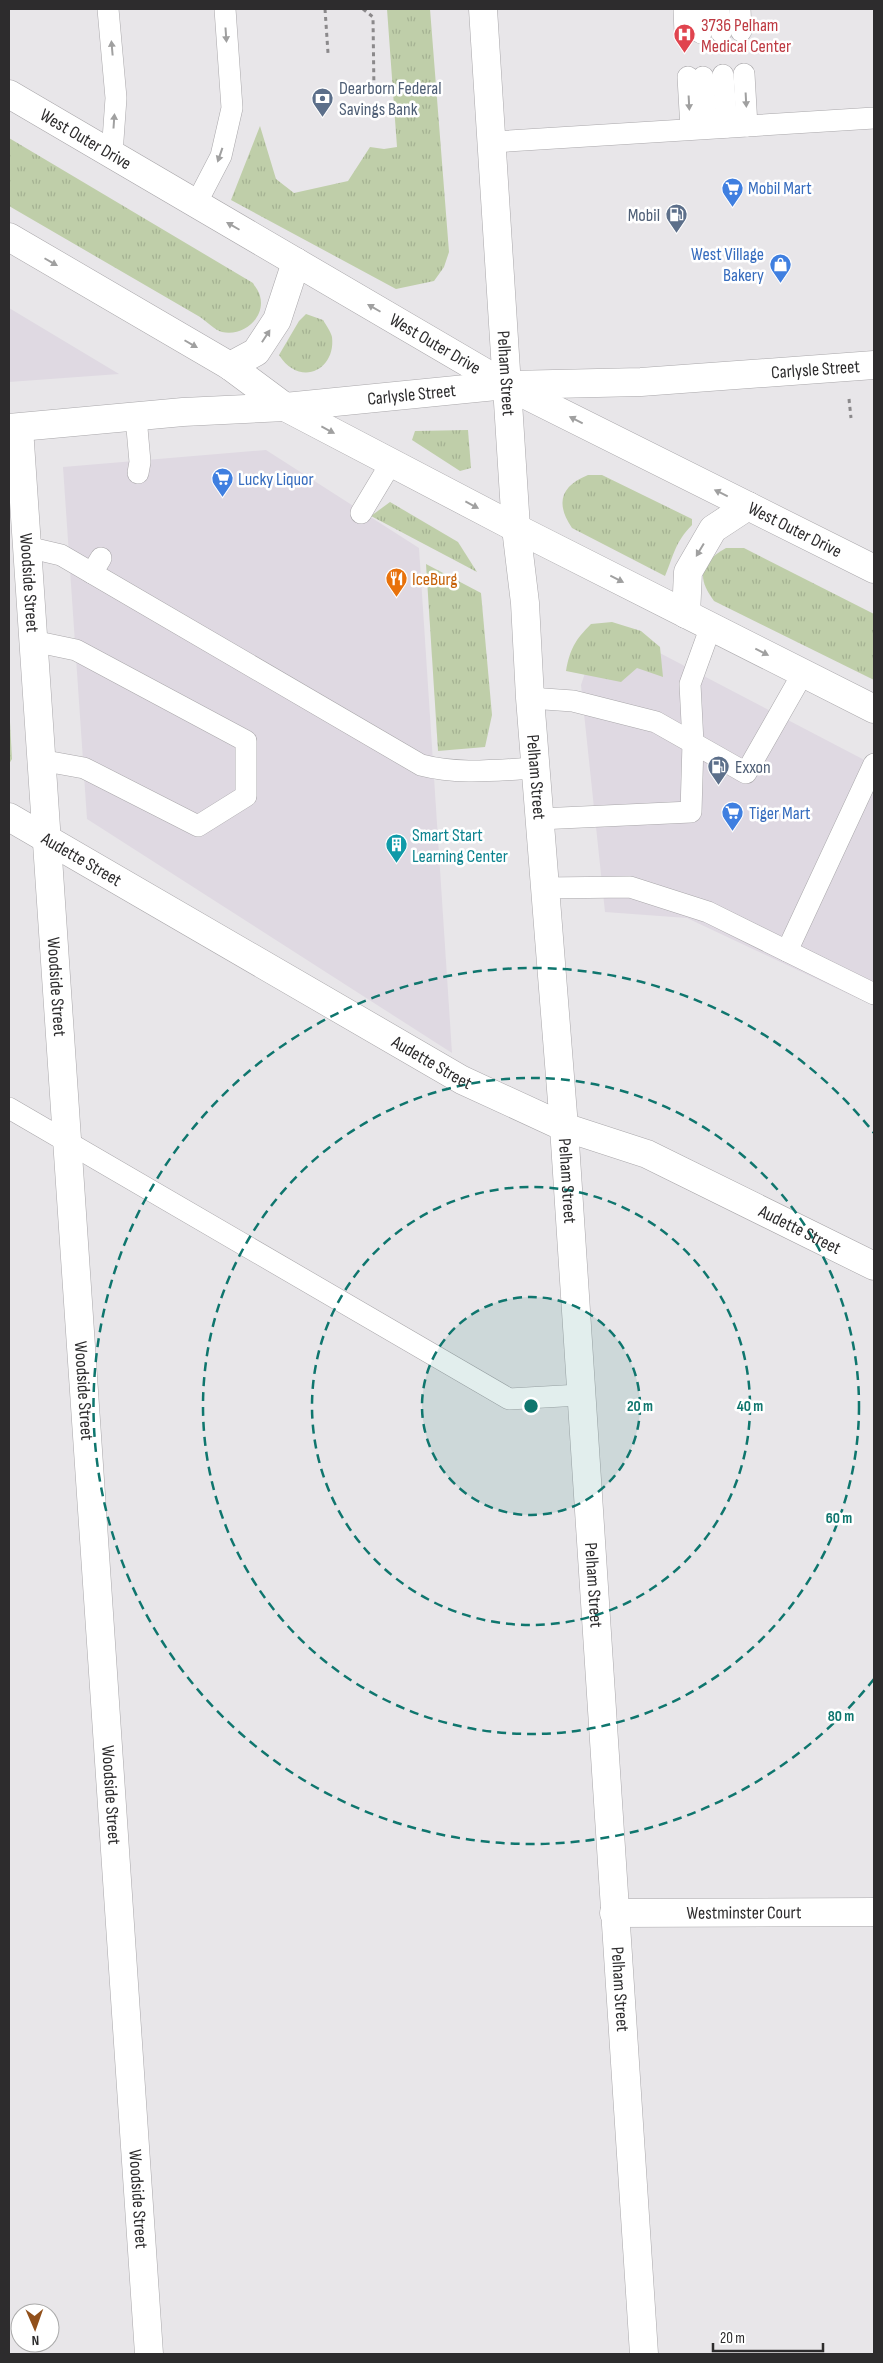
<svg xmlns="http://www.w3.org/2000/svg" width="883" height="2363" viewBox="0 0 883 2363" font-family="'Sofia Sans Condensed',sans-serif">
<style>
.built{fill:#dfd9e2}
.grass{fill:url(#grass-tufts)}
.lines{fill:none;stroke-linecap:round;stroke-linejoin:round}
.lane-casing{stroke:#a9a7aa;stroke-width:22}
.street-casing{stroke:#a9a7aa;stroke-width:29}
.secondary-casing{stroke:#a9a7aa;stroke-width:29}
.path{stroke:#8b898b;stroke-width:3;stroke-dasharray:4 4;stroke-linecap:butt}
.lane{stroke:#fff;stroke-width:21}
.street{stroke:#fff;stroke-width:28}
.secondary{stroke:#fff;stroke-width:28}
.oneway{fill:#a0a0a0}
.ring{fill:none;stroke:#0f766e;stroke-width:2.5;stroke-dasharray:9 6}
.labels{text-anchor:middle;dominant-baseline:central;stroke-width:5;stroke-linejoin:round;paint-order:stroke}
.health-label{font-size:18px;fill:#be3a42;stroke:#fff;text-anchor:start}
.service-label{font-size:18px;fill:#4e5e75;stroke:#fff;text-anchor:start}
.street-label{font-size:18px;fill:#2d2c2d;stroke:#fff}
.shop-label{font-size:18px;fill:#366cbe;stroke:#fff;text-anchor:start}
.food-label{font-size:18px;fill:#c56008;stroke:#fff;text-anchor:start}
.culture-label{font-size:18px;fill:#0d838f;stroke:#fff;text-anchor:start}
.centre{fill:#0f766e;stroke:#fff;stroke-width:2.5}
.ring-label{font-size:15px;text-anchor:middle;font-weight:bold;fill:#0f766e;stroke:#fff;stroke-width:5;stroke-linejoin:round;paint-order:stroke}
</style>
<defs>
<pattern id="grass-tufts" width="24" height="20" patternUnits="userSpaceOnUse" patternTransform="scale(1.25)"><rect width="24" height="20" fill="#bfcea9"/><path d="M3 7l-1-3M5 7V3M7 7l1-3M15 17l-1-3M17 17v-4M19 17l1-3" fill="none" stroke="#a4b192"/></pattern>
</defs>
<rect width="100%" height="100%" fill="#e8e6e9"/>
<g class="built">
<polygon points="9,308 119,374 9,382"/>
<polygon points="266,450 419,548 452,1053 87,819 63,467"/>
<polygon points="612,628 874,765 874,1006 687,918 605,912 581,685 595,643"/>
</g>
<g class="grass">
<polygon points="387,9 430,9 449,252 444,267 434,281 396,289 231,200 260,126 276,179 294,193 348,181 370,147 384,149 397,147"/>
<path d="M9 138 253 283C255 287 259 291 260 296 266 318 243 337 222 332 215 330 206 321 200 317L9 206Z"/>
<path d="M306 314 323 320C326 325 331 332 332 337 336 370 300 388 279 355L299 321Z"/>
<polygon points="468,430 471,468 460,471 412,440 415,431"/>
<path d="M588 475H602L692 519V525C675 542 674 555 665 576L572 528C555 503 561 486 588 475Z"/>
<polygon points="390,502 458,542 477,572 371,516"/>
<path d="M726 548H744L874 614V680L714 601C696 577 700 563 726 548Z"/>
<polygon points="426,564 481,593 492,715 485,747 438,751"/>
<path d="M612 622 641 631 660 647 663 677 637 668 621 682 566 671C570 649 575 640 591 624Z"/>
<polygon points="9,703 12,759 9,764"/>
</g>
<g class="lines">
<defs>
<g id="lane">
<polyline points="108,9 116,98 112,154"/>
<polyline points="684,9 685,34"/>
<polyline points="700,9 701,33"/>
<polyline points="719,9 721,32"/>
<polyline points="740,9 741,31"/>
<polyline points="744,74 747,126"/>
<polyline points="723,75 727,127"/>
<polyline points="688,77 691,129"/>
<polyline points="703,77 707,128"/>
<polyline points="493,142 874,118"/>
<polyline points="196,204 221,156 232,108 225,9"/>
<polyline points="136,417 140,462 138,473"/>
<polyline points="361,513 391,463"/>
<path d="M27 547 61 555 421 765C459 775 497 770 535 768"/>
<polyline points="92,573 101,558"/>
<polyline points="33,641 76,650 246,741 246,796 198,826 84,768 40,760"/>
<polyline points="530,698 573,701 656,722 746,773 803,673"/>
<polyline points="539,819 691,812 693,743 690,684 711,626"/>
<polyline points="545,888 630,887 708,912 874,994"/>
<polyline points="787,951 874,764"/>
<polyline points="9,1108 509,1399 580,1395"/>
</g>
<g id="street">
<path id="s1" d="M9 428 183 412 285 407 506 385"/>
<path id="s2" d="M19 428 149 2354"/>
<path id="s3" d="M9 817 462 1080 564 1127 647 1154 874 1266"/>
<path id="s4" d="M614 1913 874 1912"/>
</g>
<g id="secondary">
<path id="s5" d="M483 9 516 528 525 603 530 698 564 1127 644 2354"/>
<path id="s6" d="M9 94 506 385 874 569"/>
<polyline points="9,237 230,366 285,407 516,528 874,709"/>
<polyline points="230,366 256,352 277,320 296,262"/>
<path id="s7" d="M510 385 641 382 874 365"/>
<polyline points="686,614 688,572 713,529 748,506"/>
</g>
</defs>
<use href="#lane" class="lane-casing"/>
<use href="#street" class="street-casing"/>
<use href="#secondary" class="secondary-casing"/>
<g class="path">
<polyline points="325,9 328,53"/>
<polyline points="363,9 373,17 374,92"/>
<polyline points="849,399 851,418"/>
</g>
<use href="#lane" class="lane"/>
<use href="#street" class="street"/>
<use href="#secondary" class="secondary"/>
</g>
<defs><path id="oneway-solid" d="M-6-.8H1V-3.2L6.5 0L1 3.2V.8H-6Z" transform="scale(1.25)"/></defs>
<g class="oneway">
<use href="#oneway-solid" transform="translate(226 35) rotate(86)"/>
<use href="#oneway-solid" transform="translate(112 48) rotate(-95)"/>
<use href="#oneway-solid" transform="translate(746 100) rotate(87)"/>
<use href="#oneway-solid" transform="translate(689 103) rotate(87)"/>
<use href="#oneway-solid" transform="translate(114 121) rotate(-86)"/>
<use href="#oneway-solid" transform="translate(220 155) rotate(109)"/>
<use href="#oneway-solid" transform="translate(233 226) rotate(-150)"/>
<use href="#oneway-solid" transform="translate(51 262) rotate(30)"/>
<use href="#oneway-solid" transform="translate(374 308) rotate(-150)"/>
<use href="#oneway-solid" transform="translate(266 336) rotate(-57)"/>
<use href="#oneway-solid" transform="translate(191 344) rotate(30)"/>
<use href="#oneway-solid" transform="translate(576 420) rotate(-153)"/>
<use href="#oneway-solid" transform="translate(328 430) rotate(28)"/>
<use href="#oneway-solid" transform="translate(721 493) rotate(-154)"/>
<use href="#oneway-solid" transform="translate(472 505) rotate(28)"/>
<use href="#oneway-solid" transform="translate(700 550) rotate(121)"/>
<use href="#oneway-solid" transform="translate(617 579) rotate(27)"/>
<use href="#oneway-solid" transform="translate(762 652) rotate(27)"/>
</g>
<circle cx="531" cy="1406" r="109" fill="#0f766e" fill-opacity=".12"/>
<g class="ring">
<circle cx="531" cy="1406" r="109"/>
<circle cx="531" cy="1406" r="219"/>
<circle cx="531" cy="1406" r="328"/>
<path d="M874 1679A438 438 0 1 1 874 1133"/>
</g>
<defs>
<symbol id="hospital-pin" viewBox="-11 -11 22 30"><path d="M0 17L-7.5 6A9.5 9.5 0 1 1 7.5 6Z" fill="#e0444e" stroke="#fff"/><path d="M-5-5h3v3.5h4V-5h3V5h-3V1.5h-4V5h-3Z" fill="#fff"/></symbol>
<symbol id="bank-pin" viewBox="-11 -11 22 30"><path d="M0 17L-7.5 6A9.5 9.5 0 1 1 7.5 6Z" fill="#5c6f8a" stroke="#fff"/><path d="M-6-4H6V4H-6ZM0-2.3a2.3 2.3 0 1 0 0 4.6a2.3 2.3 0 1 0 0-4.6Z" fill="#fff"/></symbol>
<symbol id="supermarket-pin" viewBox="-11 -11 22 30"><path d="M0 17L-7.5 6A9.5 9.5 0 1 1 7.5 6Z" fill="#3f7fe0" stroke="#fff"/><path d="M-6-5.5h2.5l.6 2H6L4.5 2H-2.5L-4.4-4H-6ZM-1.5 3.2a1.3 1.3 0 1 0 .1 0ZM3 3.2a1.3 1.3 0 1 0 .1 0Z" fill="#fff"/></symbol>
<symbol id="fuel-pin" viewBox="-11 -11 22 30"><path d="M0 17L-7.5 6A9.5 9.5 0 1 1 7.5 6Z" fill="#5c6f8a" stroke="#fff"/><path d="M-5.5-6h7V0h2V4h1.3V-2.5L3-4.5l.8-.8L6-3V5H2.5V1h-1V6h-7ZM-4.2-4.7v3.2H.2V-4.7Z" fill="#fff"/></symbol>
<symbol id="shop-pin" viewBox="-11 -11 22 30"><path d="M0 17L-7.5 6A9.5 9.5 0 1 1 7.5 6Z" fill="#3f7fe0" stroke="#fff"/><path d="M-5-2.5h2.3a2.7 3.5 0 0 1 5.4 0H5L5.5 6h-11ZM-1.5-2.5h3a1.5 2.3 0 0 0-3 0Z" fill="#fff"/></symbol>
<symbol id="restaurant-pin" viewBox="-11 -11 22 30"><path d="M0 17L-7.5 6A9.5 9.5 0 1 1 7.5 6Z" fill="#e8710a" stroke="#fff"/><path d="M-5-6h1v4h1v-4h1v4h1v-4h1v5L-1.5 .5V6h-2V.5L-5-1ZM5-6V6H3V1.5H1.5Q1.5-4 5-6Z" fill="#fff"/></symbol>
<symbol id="building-pin" viewBox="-11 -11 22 30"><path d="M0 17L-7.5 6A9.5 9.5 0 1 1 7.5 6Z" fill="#0f9aa8" stroke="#fff"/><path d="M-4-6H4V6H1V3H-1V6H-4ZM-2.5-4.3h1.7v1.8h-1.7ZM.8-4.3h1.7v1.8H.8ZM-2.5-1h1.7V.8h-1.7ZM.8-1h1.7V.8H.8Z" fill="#fff"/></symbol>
</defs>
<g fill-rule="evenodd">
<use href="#hospital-pin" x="672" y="22" width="25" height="34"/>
<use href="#bank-pin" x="310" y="86" width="25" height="34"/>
<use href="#supermarket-pin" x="720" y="176" width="25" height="34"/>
<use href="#fuel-pin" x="664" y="202" width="25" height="34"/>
<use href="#shop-pin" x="768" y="252" width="25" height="34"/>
<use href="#supermarket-pin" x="210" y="466" width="25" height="34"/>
<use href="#restaurant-pin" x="384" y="566" width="25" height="34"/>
<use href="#fuel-pin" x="706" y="754" width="25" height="34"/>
<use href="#supermarket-pin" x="720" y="800" width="25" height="34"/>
<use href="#building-pin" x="384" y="832" width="25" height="34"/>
</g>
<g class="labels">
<g class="health-label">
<text x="701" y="25">3736 Pelham<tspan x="701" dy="21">Medical Center</tspan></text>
</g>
<g class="service-label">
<text x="339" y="88">Dearborn Federal<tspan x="339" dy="21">Savings Bank</tspan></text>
<text x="660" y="215" text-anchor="end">Mobil</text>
<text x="735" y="767">Exxon</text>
</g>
<g class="street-label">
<text stroke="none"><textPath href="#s6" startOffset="89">West Outer Drive</textPath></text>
<text stroke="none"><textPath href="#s6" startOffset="494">West Outer Drive</textPath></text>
<text stroke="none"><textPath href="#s7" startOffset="306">Carlysle Street</textPath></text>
<text stroke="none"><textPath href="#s5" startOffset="365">Pelham Street</textPath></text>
<text stroke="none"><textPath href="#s1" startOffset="404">Carlysle Street</textPath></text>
<text stroke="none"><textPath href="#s6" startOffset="899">West Outer Drive</textPath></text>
<text stroke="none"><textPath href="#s2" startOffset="155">Woodside Street</textPath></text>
<text stroke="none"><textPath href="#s5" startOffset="770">Pelham Street</textPath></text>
<text stroke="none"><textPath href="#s3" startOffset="84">Audette Street</textPath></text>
<text stroke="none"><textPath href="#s2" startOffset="560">Woodside Street</textPath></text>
<text stroke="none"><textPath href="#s3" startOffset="489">Audette Street</textPath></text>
<text stroke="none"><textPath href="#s5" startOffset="1175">Pelham Street</textPath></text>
<text stroke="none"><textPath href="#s3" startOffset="894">Audette Street</textPath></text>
<text stroke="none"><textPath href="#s2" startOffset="965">Woodside Street</textPath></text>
<text stroke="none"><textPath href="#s5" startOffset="1580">Pelham Street</textPath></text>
<text stroke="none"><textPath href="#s2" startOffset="1370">Woodside Street</textPath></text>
<text stroke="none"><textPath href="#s4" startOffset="130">Westminster Court</textPath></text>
<text stroke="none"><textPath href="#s5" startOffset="1985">Pelham Street</textPath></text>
<text stroke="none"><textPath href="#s2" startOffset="1775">Woodside Street</textPath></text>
</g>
<g class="shop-label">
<text x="748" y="188">Mobil Mart</text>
<text x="764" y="254" text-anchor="end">West Village<tspan x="764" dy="21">Bakery</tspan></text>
<text x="238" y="479">Lucky Liquor</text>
<text x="749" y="813">Tiger Mart</text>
</g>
<g class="food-label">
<text x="412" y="579">IceBurg</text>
</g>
<g class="culture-label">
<text x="412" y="835">Smart Start<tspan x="412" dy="21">Learning Center</tspan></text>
</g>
</g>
<circle cx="531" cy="1406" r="8" class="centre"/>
<g class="ring-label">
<text x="640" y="1411">20 m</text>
<text x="750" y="1411">40 m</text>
<text x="839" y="1523">60 m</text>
<text x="841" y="1721">80 m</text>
</g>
<rect width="883" height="2363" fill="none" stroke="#2d2c2d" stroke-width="20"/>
<g transform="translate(35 2328) rotate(178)"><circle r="24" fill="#ffffff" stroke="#ababab"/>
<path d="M0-4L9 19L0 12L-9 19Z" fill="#91501b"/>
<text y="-8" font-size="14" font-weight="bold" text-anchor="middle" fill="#2d2c2d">N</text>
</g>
<path d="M713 2343v8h110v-8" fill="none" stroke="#2d2c2d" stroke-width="2.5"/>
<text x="720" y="2343" font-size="15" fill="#2d2c2d" stroke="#ffffff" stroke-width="4" paint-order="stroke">20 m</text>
</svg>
